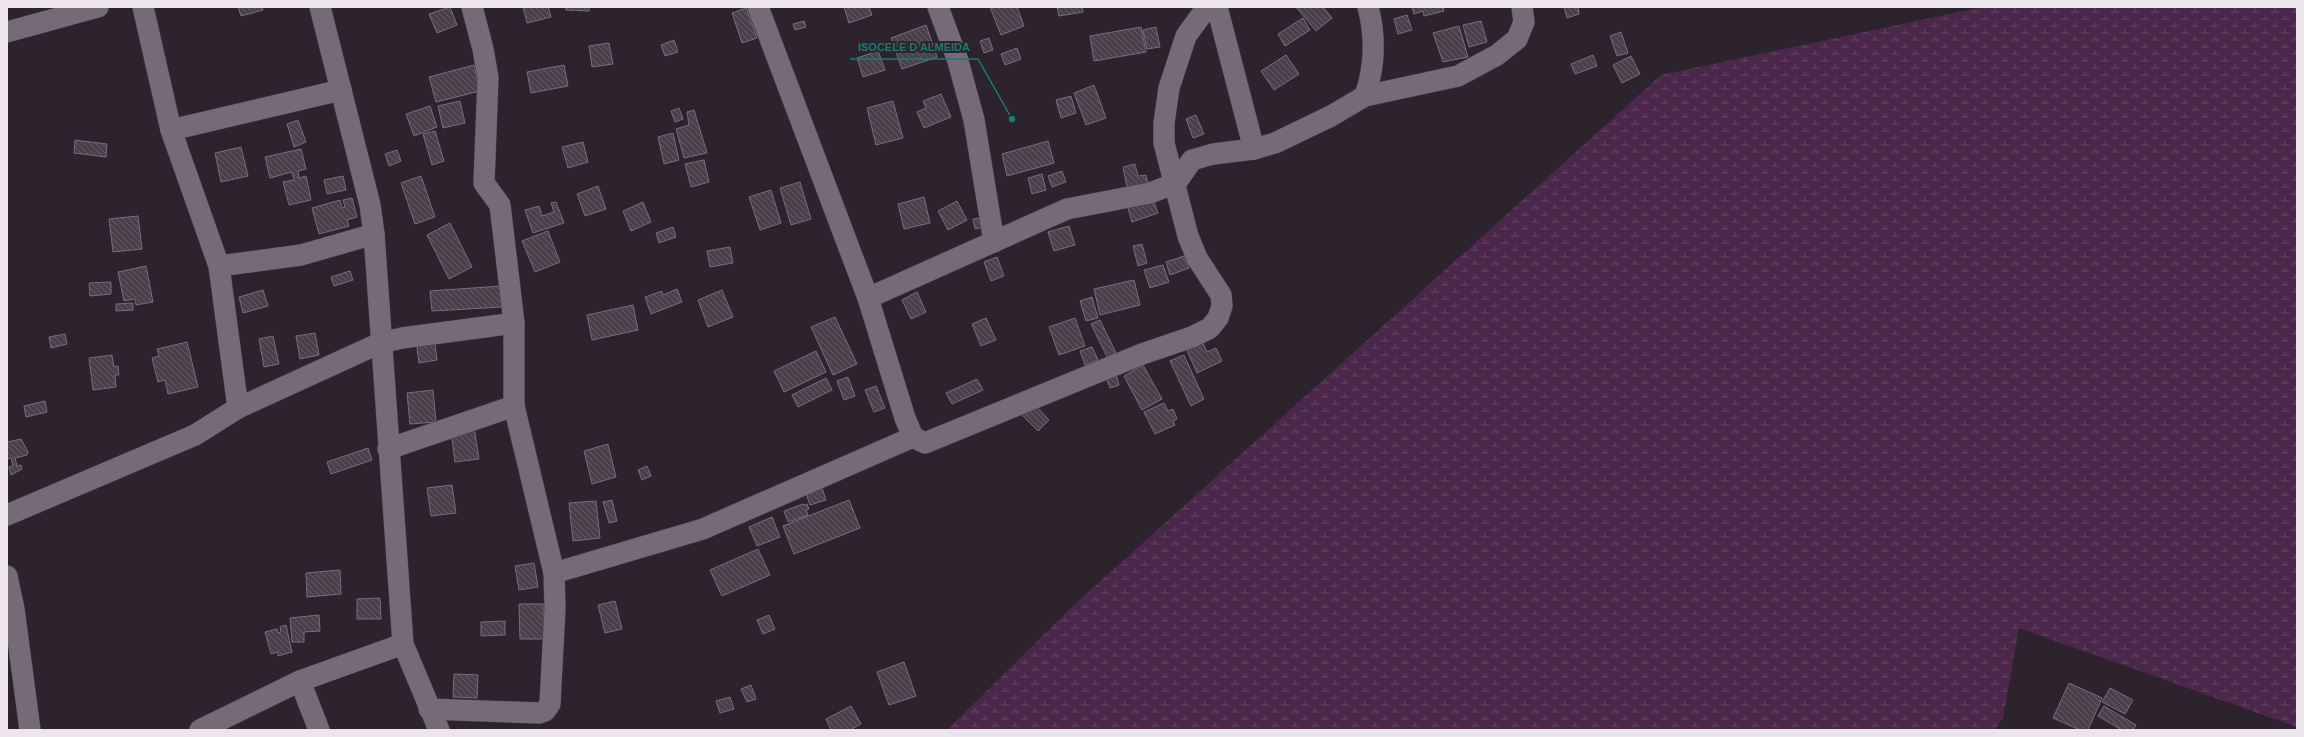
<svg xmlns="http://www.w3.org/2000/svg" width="2304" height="737" viewBox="0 0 2304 737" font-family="Arial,sans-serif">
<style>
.wetland{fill:url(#wetland-marsh)}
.building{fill:url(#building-back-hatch);stroke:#786d78}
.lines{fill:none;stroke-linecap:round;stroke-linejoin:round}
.minor-casing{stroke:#494049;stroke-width:22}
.minor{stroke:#756a76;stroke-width:21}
.leader{fill:none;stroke:#1a7c74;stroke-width:1.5}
.callout-dot{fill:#1a7c74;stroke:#2c232d;stroke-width:1.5}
.callout-label{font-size:11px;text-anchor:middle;font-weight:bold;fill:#1a7c74;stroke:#2c232d;stroke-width:4;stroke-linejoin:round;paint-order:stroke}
</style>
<defs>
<pattern id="wetland-marsh" width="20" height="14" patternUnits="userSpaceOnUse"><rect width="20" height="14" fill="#4a274b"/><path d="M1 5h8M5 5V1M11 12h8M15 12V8" fill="none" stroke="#644665"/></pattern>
<pattern id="building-back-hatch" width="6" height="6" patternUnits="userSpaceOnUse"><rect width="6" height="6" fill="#4a404a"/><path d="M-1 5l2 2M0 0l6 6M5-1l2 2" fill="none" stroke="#645b64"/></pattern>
</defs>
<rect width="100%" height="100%" fill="#2c232d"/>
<polygon class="wetland" points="1983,7 2297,7 2297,727 2019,628 2003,718 1995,730 947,730 1074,605 1661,75"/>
<g class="building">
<polygon points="238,7 262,7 263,10 241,16"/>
<polygon points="450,7 457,25 437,33 429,14"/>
<polygon points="523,7 548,7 551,17 527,23"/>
<polygon points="566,7 589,7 589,11 566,10"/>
<polygon points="844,7 869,7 872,15 849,23"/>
<polygon points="990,7 1017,7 1024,26 1001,35"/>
<polygon points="1057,7 1082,7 1083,12 1059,16"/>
<polygon points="1296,7 1323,7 1332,18 1316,31"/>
<polygon points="1412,7 1443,7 1444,11 1424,16 1423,11 1414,14"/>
<polygon points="1564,7 1578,7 1579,14 1567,18"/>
<polygon points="746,8 757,38 742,43 732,13"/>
<polygon points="1407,15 1412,30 1398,34 1394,19"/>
<polygon points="1303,18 1310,30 1285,46 1278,34"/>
<polygon points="804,21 806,27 795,30 793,24"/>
<polygon points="1481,21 1487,42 1469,47 1463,25"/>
<polygon points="926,25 937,57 902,69 891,38"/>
<polygon points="1459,26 1468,57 1443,62 1433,33"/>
<polygon points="1141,27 1146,52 1094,61 1090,36"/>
<polygon points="1156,27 1160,47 1147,49 1143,30"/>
<polygon points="1621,32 1628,53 1617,56 1610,36"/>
<polygon points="989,38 993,50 984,53 980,41"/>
<polygon points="674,40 678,52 665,56 661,45"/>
<polygon points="609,43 613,64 592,67 589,46"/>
<polygon points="1017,48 1021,59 1005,65 1001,54"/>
<polygon points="878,51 885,70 863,77 857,58"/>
<polygon points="1286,55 1299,74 1274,90 1261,71"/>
<polygon points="1593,55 1597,66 1575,74 1571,64"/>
<polygon points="1631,56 1640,74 1622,83 1613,65"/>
<polygon points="474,65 480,91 436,102 429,77"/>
<polygon points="564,65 568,86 531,93 527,72"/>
<polygon points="1094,85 1106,118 1086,125 1074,93"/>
<polygon points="941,94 951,117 924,128 917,112 926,108 923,101"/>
<polygon points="1071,96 1076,113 1061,118 1056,100"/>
<polygon points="460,101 465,123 443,128 438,106"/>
<polygon points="893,101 903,138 876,145 867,108"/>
<polygon points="430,106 437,127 414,136 406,114"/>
<polygon points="679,108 683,119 675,122 671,111"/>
<polygon points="694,110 707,153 684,158 676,129 689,125 687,112"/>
<polygon points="1196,115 1204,134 1193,138 1186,119"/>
<polygon points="298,120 306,142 294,147 287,124"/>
<polygon points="435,131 444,161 432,165 423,134"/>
<polygon points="673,133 679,160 664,164 658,137"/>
<polygon points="75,140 107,144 106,157 74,153"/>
<polygon points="1048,141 1054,163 1007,176 1002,154"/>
<polygon points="583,142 588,162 568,168 562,147"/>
<polygon points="241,147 248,176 221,182 215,153"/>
<polygon points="301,149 306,169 298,171 299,178 306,176 311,200 289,205 283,182 294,180 292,172 270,178 265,157"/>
<polygon points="397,150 401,161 389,166 385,154"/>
<polygon points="704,160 709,182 691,187 685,164"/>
<polygon points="1135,164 1138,176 1146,175 1149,188 1128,192 1123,167"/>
<polygon points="1062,171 1066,182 1052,187 1048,176"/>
<polygon points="1042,174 1046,190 1032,194 1028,178"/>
<polygon points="343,176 346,190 327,194 324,180"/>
<polygon points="421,176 435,217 415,224 401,183"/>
<polygon points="800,182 811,219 791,225 780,188"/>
<polygon points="598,186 606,209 585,216 577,194"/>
<polygon points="771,190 781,223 760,230 749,197"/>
<polygon points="924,197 930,223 904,229 898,204"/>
<polygon points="352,198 357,217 347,220 349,226 319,234 312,208 340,200 342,208 345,207 343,200"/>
<polygon points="1153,200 1158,213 1132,222 1128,208"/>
<polygon points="957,201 967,220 948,230 938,211"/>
<polygon points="556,202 564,223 533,233 525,210 539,206 542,216 554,212 551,203"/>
<polygon points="643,202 651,222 631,231 623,211"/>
<polygon points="138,216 142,249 113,252 109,219"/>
<polygon points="982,218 984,227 975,229 973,219"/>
<polygon points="450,223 472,267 449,279 427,235"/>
<polygon points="1069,226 1075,245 1054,251 1048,232"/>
<polygon points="673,227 676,237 659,243 656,233"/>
<polygon points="548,231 560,262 535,272 522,241"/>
<polygon points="1142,244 1147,263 1138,266 1133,246"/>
<polygon points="730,247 733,263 710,267 707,251"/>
<polygon points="1184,256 1189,268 1170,275 1166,262"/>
<polygon points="997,257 1004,276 991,281 984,262"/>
<polygon points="1163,265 1169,282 1150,288 1144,270"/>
<polygon points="146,266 153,302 136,305 135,299 124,301 118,272"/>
<polygon points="350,271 353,280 334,286 331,277"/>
<polygon points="1134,280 1140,305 1100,315 1094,289"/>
<polygon points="111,282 111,294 90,296 89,283"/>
<polygon points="501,286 502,307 432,311 430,291"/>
<polygon points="677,289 682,302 651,314 645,297 662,291 663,295"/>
<polygon points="263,290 268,306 243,313 239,297"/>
<polygon points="722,290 733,317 708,327 698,300"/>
<polygon points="917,292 926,312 911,319 902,300"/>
<polygon points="1092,297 1098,318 1086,321 1080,301"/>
<polygon points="133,303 133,310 116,311 116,304"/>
<polygon points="633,305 638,330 592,340 587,315"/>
<polygon points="835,317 857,364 833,375 811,327"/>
<polygon points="986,318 996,340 981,346 972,324"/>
<polygon points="1075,318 1085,346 1059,355 1049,327"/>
<polygon points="1100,320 1116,353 1107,357 1091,324"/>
<polygon points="315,333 319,355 300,359 296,336"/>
<polygon points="65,334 67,344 51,348 49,337"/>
<polygon points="273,336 279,364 264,367 259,339"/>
<polygon points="434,337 437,360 419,363 416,340"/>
<polygon points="1201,339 1207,352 1216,348 1222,361 1197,373 1185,346"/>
<polygon points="187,342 198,387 168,394 165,380 158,382 152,358 159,356 157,349"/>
<polygon points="1092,347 1098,360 1085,365 1080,351"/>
<polygon points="816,351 826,372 784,392 774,371"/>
<polygon points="112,355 114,367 118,366 119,375 115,375 116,387 93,390 89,358"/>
<polygon points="1184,355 1204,399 1191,406 1170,361"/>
<polygon points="1143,365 1162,399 1142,410 1124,376"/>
<polygon points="1115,371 1119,385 1110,388 1105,374"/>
<polygon points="848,377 855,396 844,400 837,381"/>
<polygon points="826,378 832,390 798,407 792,395"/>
<polygon points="977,379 983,390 952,404 946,393"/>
<polygon points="876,386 885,408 874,412 865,390"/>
<polygon points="433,390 436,422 410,424 407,393"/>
<polygon points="45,401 47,412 26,417 24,406"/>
<polygon points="1031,401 1049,420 1038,431 1019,412"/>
<polygon points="1164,403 1168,411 1173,409 1177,419 1173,421 1175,425 1155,434 1144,412"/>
<polygon points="474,427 479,459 455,462 451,431"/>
<polygon points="21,439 28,452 27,455 15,458 17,466 21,465 22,469 11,475 9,467 13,466 11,458 7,459 7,442"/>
<polygon points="608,444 616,477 592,484 584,451"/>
<polygon points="368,448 372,460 331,474 327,462"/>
<polygon points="647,466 651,476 642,480 638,470"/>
<polygon points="452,485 456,513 431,516 427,488"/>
<polygon points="822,488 826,500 810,505 806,493"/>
<polygon points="612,500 617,521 609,523 603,502"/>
<polygon points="849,500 860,528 794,554 783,526"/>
<polygon points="596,501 600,538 573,541 569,503"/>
<polygon points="803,504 804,505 807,504 809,509 806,510 808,515 788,522 784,511"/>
<polygon points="772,517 780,537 757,546 749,527"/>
<polygon points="758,549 770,575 722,596 710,570"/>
<polygon points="534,563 538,587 519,590 515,566"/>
<polygon points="340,570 341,594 307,597 306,573"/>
<polygon points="380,598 381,619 357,619 357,599"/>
<polygon points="615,601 622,629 605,633 598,605"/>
<polygon points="519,604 544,604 544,639 520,639"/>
<polygon points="319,615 320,631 304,632 304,642 292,642 290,618"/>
<polygon points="769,615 775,629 763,634 757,620"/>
<polygon points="505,621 505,635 481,636 481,622"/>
<polygon points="286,625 292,652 278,656 278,652 271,654 265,632 277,629 278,633 281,632 280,627"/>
<polygon points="904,662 916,696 889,705 877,672"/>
<polygon points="454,674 478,675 477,698 453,697"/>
<polygon points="2069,683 2102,698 2088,730 2080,730 2053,718"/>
<polygon points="751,685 756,699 747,702 741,689"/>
<polygon points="2110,688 2133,700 2125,714 2102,702"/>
<polygon points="730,697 734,709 720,713 716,701"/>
<polygon points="851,706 861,724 850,730 831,730 826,719"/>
<polygon points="2104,706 2136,725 2133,730 2122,730 2098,716"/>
</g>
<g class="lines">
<defs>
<g id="minor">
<polyline points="143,7 171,130 219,266 238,408"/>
<polyline points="320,7 370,205 374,234 403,644 439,730"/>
<polyline points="758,7 868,298 905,418 913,437 925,443 1142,354 1192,337 1210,328 1218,318 1222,306 1221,295 1197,258 1188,236 1164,143 1164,123 1169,88 1186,36 1202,14 1215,7"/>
<polyline points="938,7 958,61 974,120 994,242"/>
<polyline points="1217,7 1254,149"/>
<polyline points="7,32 98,7"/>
<polyline points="1365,96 1458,76 1497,55 1517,39 1524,22 1522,7"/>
<polyline points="171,130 341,90"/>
<polyline points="219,266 301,255 374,234"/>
<path d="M868 298 1067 209 1150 193 1176 183 1192 160 1213 154 1254 149 1275 143 1331 116 1365 96C1375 66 1376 37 1368 7"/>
<polyline points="388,449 514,406"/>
<polyline points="7,515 195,435 238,408 380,343 402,338 514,323"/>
<polyline points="554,573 703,529 913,437"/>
<polyline points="7,576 14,609 30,730"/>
<polyline points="300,681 319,730"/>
<polyline points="429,709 539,713 545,711 550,704 555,608 554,573 514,406 514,323 500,205 484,183 488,78 483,49 472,7"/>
<polyline points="200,730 300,681 403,644"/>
</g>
</defs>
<use href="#minor" class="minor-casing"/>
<use href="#minor" class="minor"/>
</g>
<path class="leader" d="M1012 119L978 59H850"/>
<circle class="callout-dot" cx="1012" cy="119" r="4"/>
<g class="callout-label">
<text x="914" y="51">ISOCELE D ALMEIDA</text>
</g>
<rect width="2304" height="737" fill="none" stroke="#ece5ec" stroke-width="16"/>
</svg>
